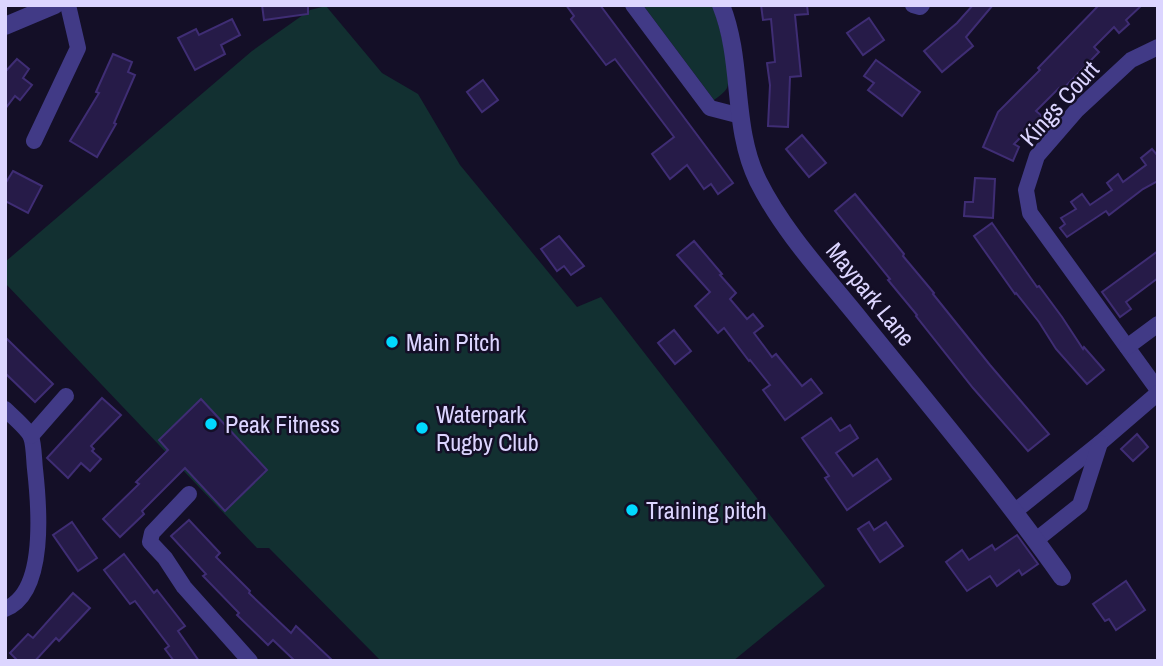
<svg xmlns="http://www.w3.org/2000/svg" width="1163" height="666" viewBox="0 0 1163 666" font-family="'Archivo Narrow',sans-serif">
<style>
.green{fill:#123031}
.building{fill:#261b48;stroke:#3f2d74;stroke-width:2}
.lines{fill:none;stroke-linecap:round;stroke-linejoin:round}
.minor{stroke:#413a86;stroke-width:16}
.tertiary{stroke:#413a86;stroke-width:18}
.poi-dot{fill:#01d8ff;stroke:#140f27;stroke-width:2.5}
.labels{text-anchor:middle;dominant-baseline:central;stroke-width:5;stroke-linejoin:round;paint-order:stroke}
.street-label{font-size:24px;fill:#dcd5ff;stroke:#140f27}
.poi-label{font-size:24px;fill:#dcd5ff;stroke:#140f27;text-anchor:start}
</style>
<rect width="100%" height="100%" fill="#140f27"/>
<g class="green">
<path d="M643 5H712C718 19 733 76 727 88 725 92 718 97 714 100Z"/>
<polygon points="326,6 382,73 418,94 460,165 577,307 601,297 825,586 733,661 381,661 269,548 257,548 5,283 5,262 252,51 310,10"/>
</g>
<g class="building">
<polygon points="262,5 308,5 308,14 264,20"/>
<polygon points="566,5 600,5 733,183 718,194 711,184 704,189 687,165 670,179 652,154 674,137 615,59 606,65 571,19 574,16"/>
<polygon points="761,5 807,5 808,14 795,15 801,76 790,77 788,127 768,126 770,85 767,63 775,62 771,19 763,20"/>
<polygon points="973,5 993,5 966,37 973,46 942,72 924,51 957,23"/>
<polygon points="1099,5 1142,5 1126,20 1129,24 1119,33 1114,27 1094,47 1099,52 1061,91 1059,88 1036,111 1042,116 1014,144 1019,147 1013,161 983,147 998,112 1040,70 1038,68"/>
<polygon points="869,18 884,40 863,55 847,33"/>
<polygon points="232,19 240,35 221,45 225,54 195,70 178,38 196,29 199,35"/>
<polygon points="113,54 132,62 128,72 135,75 114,123 116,124 97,157 70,141 99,93 96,92"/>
<polygon points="17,59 29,69 23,78 32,85 20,100 15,96 5,109 5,72"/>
<polygon points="876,60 920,92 902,116 868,90 874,83 864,76"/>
<polygon points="483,80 498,100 482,112 467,92"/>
<polygon points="802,135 826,163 809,177 786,149"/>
<polygon points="1152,149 1158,156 1158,181 1143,189 1109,215 1106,211 1067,237 1060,228 1065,224 1061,218 1076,209 1071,202 1082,194 1090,205 1112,190 1107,183 1118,174 1123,182 1146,165 1141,158"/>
<polygon points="13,171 42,186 28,213 5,201 5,184"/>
<polygon points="975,178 995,179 993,218 964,216 965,202 973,202"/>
<polygon points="855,194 904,254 903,256 934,293 933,294 990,365 1049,434 1028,451 973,388 916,316 917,315 888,280 890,279 835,211"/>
<polygon points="992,223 1037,287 1039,286 1062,317 1083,349 1084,347 1104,370 1087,384 1056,349 1039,322 1016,293 1015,294 974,236"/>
<polygon points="559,236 584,266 571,275 564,266 557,271 541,249"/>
<polygon points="694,241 722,274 720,275 736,293 730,299 747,319 753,314 763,326 754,333 772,357 776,354 802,386 811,379 822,393 785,420 763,390 770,385 750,360 749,361 724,328 718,333 695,306 710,292 677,255"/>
<polygon points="1158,251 1158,278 1126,302 1131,309 1120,317 1102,292"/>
<polygon points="674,330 691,351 675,364 658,343"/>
<polygon points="5,337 53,384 35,402 5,373"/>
<polygon points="102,398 121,415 91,446 94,449 92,451 101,459 90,471 81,463 68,478 47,458"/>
<polygon points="201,399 267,470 225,511 185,468 142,511 144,514 120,537 103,519 139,484 136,482 168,450 159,440"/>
<polygon points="831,418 840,431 850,425 858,438 836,453 853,476 877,459 891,479 847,510 825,478 829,476 802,438"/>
<polygon points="1137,434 1148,447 1133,461 1121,449"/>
<polygon points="189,520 220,553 216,557 250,591 249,593 291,633 296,626 333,661 295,661 273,640 268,645 237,615 239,613 203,576 206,574 171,536"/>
<polygon points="72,522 97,558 78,571 53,535"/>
<polygon points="869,522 874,530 886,522 903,546 880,562 858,529"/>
<polygon points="1017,535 1038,564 1022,575 1019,570 997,586 990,576 967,591 946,562 962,550 969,560 992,545 995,550"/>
<polygon points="124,554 154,593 157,590 185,626 178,631 199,661 174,661 165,649 169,646 135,601 130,604 104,570"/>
<polygon points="1126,581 1145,610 1116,630 1109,619 1105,621 1093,604"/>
<polygon points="73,593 90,608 59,641 56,638 35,661 18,661 10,653 28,634 33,638"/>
</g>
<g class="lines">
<g class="minor">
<polyline points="633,5 710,108 741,116"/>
<polyline points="913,5 920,7 922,5"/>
<polyline points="1158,47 1131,60 1076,111 1037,156 1026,190 1030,213 1158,390"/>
<polyline points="34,141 78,48 68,5"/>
<polyline points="1127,347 1158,324"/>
<path d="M5 409C12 416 28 429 31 437 34 444 34 461 35 469 39 505 47 593 5 609"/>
<polyline points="31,436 66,396"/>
<polyline points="189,494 152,533 150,542 165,558 184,587 250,661"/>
<polyline points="1014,512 1100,443 1158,393"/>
<polyline points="1036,540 1080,505 1100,443"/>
</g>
<g class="tertiary">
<path d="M721 5C744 62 731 126 758 181 784 233 826 277 862 322 930 406 1000 489 1062 577"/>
<polyline points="5,26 55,5"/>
</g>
</g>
<g class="poi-dot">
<circle cx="392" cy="342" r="7"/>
<circle cx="211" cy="424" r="7"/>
<circle cx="422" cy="428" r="7"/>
<circle cx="632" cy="510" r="7"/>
</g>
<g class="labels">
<g class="street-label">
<text transform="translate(1059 103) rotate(-48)">Kings Court</text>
<text transform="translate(871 294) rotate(51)">Maypark Lane</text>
</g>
<g class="poi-label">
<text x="406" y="342">Main Pitch</text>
<text x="436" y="414">Waterpark<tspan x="436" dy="28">Rugby Club</tspan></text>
<text x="225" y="424">Peak Fitness</text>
<text x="646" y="510">Training pitch</text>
</g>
</g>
<rect width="1163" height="666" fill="none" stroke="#dcd5ff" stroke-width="14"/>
</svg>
